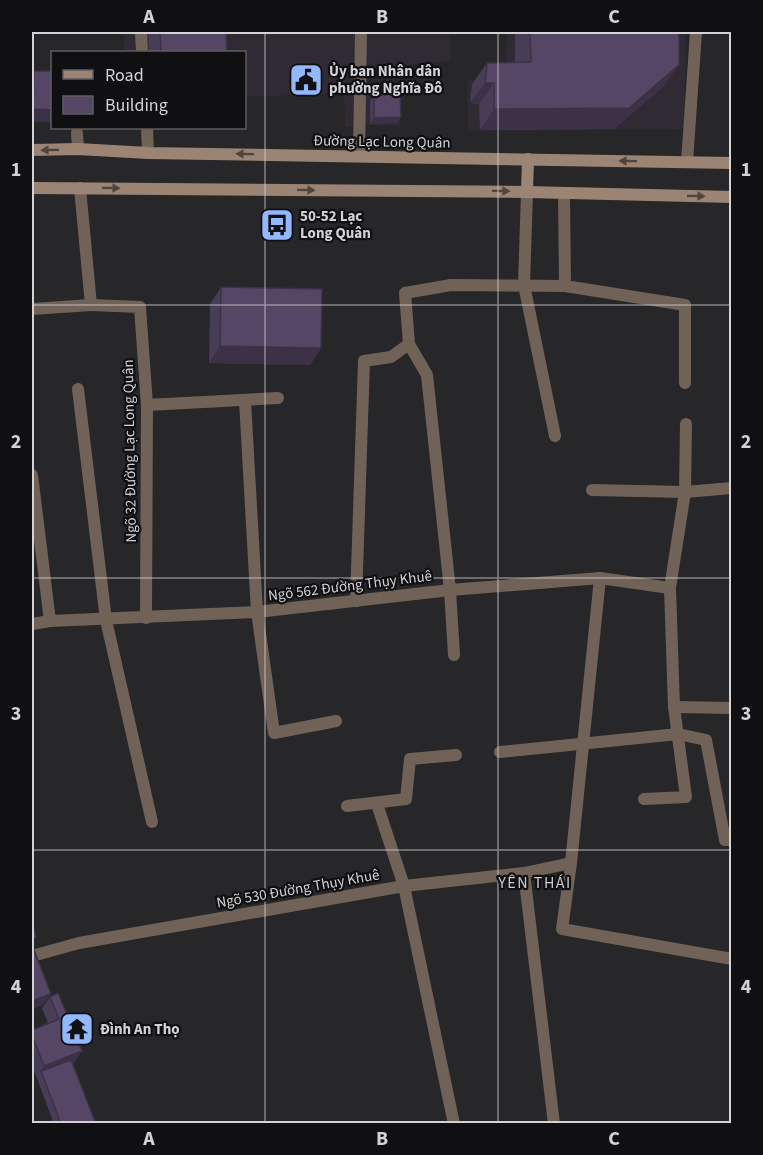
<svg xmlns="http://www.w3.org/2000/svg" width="763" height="1155" viewBox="0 0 763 1155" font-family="'Source Sans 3',sans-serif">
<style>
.built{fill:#2f2a34}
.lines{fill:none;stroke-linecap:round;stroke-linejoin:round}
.lane{stroke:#716258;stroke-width:12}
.street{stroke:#716258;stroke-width:12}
.secondary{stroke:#9b8474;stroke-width:12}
.wall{fill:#493c57}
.shaded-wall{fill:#3c3147}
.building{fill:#554665;stroke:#3c3147;stroke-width:1.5}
.oneway{fill:#4f443e}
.grid{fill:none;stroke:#d3d2d5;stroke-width:1.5;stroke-opacity:0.55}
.labels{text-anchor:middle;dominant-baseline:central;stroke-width:4.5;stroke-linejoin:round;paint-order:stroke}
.poi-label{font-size:15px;font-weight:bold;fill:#d3d2d5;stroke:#100f11;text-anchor:start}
.street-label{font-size:15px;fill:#d3d2d5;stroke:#100f11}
.neighbourhood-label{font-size:16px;letter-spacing:1.5px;fill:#cccacf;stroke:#100f11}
.neatline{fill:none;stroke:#d3d2d5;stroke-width:2}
.grid-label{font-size:20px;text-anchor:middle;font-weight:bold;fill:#d3d2d5}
</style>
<rect width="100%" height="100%" fill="#272629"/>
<g class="built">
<polygon points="124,32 450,32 451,61 368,68 369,95 401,96 400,126 368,125 345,127 344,93 245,97 244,52 124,52"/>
<polygon points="507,32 686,32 684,129 468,131 467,80 505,77"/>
</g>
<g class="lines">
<g class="lane">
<polyline points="141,32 142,52"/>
<polyline points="147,128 148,153"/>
<polyline points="77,133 78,149"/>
<polyline points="359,156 361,32"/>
<polyline points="80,188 91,305 140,307 147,405 146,618"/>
<polyline points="527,192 524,285 555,436"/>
<polyline points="564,194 565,286 685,305 685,383"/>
<polyline points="32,309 91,305"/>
<polyline points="78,389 106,620 152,822"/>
<polyline points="245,401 257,612 274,733 336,721"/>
<polyline points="147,405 278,398"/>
<polyline points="32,475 50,621"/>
<polyline points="592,490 685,492 732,488"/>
<polyline points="600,578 571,863 562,929 732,959"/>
<polyline points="356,601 364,361 391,357 409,344"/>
<polyline points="32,624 50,621 257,612 450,590 600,578 670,588"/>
<polyline points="454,655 450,590 427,375 409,344 405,293 451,285 565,286"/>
<polyline points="674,707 732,708"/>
<polyline points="500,752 678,734 706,740 725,840 732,840"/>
<polyline points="644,799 686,797 674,707 670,588 685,492 686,424"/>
<polyline points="524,873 554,1124"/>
<polyline points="32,956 79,943 404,886 524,873 571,863"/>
</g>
<g class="street">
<polyline points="687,162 696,32"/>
<polyline points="377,804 404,886 454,1124"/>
<polyline points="347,806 406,799 410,759 456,755"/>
</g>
<g class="secondary">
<polyline points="32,150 78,149 148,153 732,163"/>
<polyline points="32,188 527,192 732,197"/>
<polyline points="527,192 528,159"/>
</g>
</g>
<g class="wall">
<polygon points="148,32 226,32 227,52 149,52"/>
<polygon points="515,32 679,32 664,86 614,129 480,130 479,104 470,103 472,84 487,63 515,62"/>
<polygon points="34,71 52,71 52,122 32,121 32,74"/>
<polygon points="374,95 401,117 397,123 370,124 370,101"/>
<polygon points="221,287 321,348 310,365 209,363 210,304"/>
<polygon points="58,993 74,1063 73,1063 96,1124 54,1124 32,1065 32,1030 48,1023 42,1008 50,997"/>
</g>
<g class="shaded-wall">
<polygon points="679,65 664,86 614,129 480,130 494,109"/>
<polygon points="485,83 494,83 479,104 470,103"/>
<polygon points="33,109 52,110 52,122 32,121 32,111"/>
<polygon points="401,117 397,123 370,124 374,118"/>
<polygon points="220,346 321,348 310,365 209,363"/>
<polygon points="51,994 43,1005 32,1010 32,1001"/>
<polygon points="82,1051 74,1063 42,1075 41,1071 44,1066"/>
</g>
<g class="building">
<polygon points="160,32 226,32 227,52 161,52"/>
<polygon points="530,32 679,32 679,65 629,108 494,109 494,83 485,83 487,63 531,62"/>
<polygon points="34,71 52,71 52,110 33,109"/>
<polygon points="400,94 401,117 374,118 374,95"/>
<polygon points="221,287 322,289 321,348 220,346"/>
<polygon points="32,922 36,937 32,939"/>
<polygon points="34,950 51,994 32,1001 32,951"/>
<polygon points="58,993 82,1051 44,1066 32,1035 32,1030 59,1019 50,997"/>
<polygon points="71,1060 96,1124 61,1124 41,1071"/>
</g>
<defs><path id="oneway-solid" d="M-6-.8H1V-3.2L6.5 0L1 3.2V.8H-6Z" transform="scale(1.5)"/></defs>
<g class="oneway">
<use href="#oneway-solid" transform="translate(50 150) rotate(179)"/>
<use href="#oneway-solid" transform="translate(245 154) rotate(-179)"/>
<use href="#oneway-solid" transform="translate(628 161) rotate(-179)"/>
<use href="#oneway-solid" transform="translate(111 188) rotate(1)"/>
<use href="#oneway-solid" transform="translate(306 190) rotate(1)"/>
<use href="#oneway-solid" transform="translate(501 191) rotate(1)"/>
<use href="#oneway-solid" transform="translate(696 196) rotate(1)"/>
</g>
<path class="grid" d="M265 32V1124M498 32V1124M32 305H732M32 578H732M32 850H732"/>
<defs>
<symbol id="civic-square" viewBox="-11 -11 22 22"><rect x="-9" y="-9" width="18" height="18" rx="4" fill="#92b7fd" stroke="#100f11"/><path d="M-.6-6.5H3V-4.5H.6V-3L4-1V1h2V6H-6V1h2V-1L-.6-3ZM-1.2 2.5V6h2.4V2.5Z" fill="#111"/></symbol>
<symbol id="bus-square" viewBox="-11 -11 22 22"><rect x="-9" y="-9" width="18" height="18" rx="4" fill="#92b7fd" stroke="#100f11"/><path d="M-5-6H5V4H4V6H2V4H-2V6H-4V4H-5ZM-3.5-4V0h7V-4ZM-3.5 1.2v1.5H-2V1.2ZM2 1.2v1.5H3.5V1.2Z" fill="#111"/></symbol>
<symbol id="temple-square" viewBox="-11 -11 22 22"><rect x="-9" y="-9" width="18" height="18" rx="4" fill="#92b7fd" stroke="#100f11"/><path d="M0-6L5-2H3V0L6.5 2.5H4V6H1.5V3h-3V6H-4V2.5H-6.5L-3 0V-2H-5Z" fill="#111"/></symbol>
</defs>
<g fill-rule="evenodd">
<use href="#civic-square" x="287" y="61" width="38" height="38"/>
<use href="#bus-square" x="258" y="206" width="38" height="38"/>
<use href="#temple-square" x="58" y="1010" width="38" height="38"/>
</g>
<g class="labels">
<g class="poi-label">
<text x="329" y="71">Ủy ban Nhân dân<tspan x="329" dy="17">phường Nghĩa Đô</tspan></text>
<text x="300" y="216">50-52 Lạc<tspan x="300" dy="17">Long Quân</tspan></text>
<text x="100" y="1029">Đình An Thọ</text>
</g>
<g class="street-label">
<text transform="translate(382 142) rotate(1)">Đường Lạc Long Quân</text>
<text transform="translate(130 451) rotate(-91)">Ngõ 32 Đường Lạc Long Quân</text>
<text transform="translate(350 586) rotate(-7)">Ngõ 562 Đường Thụy Khuê</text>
<text transform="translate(298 889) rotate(-10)">Ngõ 530 Đường Thụy Khuê</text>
</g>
<g class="neighbourhood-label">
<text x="535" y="883">YÊN THÁI</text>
</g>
</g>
<rect width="763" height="1155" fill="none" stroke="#100f11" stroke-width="66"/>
<rect x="51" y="51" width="195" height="78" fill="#100f11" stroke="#5e5d5f" stroke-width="1.5"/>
<rect x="63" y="70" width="30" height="9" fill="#9b8474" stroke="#5e5d5f" stroke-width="1.5"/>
<text x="105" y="81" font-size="18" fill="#d3d2d5">Road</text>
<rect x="63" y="96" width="30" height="18" fill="#554665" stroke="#5e5d5f" stroke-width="1.5"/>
<text x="105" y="111" font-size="18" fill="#d3d2d5">Building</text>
<rect x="33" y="33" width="697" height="1089" class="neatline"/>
<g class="grid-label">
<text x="149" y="23">A</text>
<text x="382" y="23">B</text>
<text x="614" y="23">C</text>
<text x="16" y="176">1</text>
<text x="746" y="176">1</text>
<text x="16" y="448">2</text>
<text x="746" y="448">2</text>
<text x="16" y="720">3</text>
<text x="746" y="720">3</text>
<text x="16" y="993">4</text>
<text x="746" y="993">4</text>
<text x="149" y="1145">A</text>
<text x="382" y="1145">B</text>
<text x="614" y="1145">C</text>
</g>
</svg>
